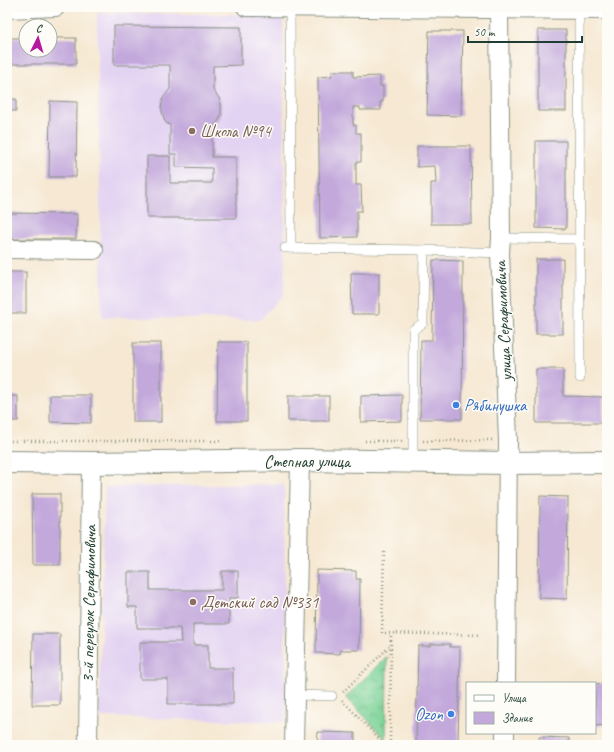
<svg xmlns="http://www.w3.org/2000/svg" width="614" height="752" viewBox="0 0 614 752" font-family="Caveat,sans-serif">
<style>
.built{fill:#e3d3f2}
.park{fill:url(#park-crowns);stroke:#4e8866}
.building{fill:#c2a8db}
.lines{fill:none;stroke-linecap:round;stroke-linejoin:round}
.service-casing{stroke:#8a9283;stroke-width:10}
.minor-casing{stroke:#8a9283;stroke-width:20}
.tertiary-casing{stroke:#8a9283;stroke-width:24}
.path{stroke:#8a9283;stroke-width:2.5;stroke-dasharray:1 3;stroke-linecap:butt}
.service{stroke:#fff;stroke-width:9}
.minor{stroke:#fff;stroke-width:18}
.tertiary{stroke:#fff;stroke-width:22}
.education-dot{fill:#8d6e63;stroke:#fdfcf7;stroke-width:1.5}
.shop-dot{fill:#3f7fe0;stroke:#fdfcf7;stroke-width:1.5}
.labels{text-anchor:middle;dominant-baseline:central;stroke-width:3;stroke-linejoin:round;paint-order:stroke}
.education-label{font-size:17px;fill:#785e54;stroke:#fdfcf7;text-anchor:start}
.street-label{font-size:17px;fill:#1f3d34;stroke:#fdfcf7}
.shop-label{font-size:17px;fill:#366cbe;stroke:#fdfcf7;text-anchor:start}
</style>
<defs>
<pattern id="park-crowns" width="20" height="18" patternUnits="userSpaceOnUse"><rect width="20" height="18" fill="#7dd398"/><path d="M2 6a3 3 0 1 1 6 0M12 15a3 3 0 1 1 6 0" fill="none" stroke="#66ac7d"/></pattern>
</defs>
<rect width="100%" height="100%" fill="#fdfcf7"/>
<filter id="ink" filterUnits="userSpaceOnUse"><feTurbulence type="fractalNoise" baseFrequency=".025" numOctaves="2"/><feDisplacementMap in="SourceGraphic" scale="8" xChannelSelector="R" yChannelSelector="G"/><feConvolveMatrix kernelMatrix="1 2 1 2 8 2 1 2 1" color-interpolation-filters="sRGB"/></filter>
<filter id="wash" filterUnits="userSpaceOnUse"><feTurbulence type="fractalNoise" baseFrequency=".012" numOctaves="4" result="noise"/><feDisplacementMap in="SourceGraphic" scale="16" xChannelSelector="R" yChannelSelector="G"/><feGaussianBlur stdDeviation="0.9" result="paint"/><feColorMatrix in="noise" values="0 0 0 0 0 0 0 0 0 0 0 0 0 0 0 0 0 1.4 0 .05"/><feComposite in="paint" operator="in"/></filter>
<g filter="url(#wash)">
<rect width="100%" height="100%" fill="#f6e8d2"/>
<g class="built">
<polygon points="97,13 283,15 285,248 284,294 260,320 102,317"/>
<polygon points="284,484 286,722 99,717 105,487"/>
</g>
<polygon class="park" points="387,656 386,739 346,697"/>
<g id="blocks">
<g class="building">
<polygon points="114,26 241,27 241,65 213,66 213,90 219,98 221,104 221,115 219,120 216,124 212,127 212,157 236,157 236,218 147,218 147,156 170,156 170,183 212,183 212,168 176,167 176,154 170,154 170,125 166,123 164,119 161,107 163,98 170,89 170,65 114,65"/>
<rect x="538" y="30" width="28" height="81"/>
<rect x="606" y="30" width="1" height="27"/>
<polygon points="429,31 463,31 461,116 427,115"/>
<polygon points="7,38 26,38 26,50 50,50 50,38 76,38 76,64 7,64"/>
<polygon points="332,71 353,71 353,77 380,76 380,86 383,86 383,102 380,102 381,110 360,110 360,107 353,107 353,125 356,125 356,133 361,133 361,162 356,162 356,185 361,185 362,211 357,211 357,237 320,238 318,77 332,76"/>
<rect x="7" y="99" width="9" height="12"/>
<polygon points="50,101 77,102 76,177 49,177"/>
<polygon points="536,141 566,141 566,229 536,228"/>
<polygon points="417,146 471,146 472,224 431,224 431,183 436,183 435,166 417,167"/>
<polygon points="7,213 77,214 76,239 7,239"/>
<rect x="536" y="259" width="27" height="75"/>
<polygon points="433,260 463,261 462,419 420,419 421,340 432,340"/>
<rect x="7" y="272" width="19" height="41"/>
<polygon points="351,273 379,273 379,314 352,314"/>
<polygon points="218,342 247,342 247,421 217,421"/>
<rect x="133" y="343" width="28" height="79"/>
<polygon points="536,369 563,369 563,396 603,397 603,423 536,423"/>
<polygon points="50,395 91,395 91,423 50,422"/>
<polygon points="402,395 402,421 361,422 361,396"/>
<rect x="7" y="396" width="11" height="25"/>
<rect x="288" y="396" width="41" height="25"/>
<polygon points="32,494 60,494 60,565 33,565"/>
<polygon points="540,496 568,497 567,599 539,598"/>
<polygon points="317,570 356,571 356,579 360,579 359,650 341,650 340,654 316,653"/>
<polygon points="222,571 238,571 238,598 229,598 229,624 193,624 193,645 208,645 208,668 233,668 233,704 168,704 168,679 140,679 140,642 181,642 180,628 137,628 137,607 128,607 128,572 150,572 150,590 222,590"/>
<polygon points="33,634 60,634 60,705 32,705"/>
<polygon points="430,644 450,644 450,647 460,647 458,745 416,745 418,646 430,646"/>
<polygon points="604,683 606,725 595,726 595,684"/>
<polygon points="318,732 355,733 355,745 317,745"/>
<polygon points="539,737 569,738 569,745 539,745"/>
</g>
</g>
</g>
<g filter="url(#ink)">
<use href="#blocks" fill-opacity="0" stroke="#8a9283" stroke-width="1"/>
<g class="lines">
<defs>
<g id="service">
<polyline points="290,8 291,248"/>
<polyline points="579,10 580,378"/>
<polyline points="501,238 579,239"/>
<polyline points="285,248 424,250 500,253"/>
<polyline points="413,461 413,330 423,323 424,250"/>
<polyline points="295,695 332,696"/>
</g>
<g id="minor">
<polyline points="246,7 607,10"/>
<polyline points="499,7 501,238 500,253 508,440 506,683"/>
<polyline points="7,9 56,7"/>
<polyline points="7,249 94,250"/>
<polyline points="88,745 91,463"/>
<polyline points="294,745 300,460"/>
<polyline points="505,745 505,733"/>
</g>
<polyline id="tertiary" points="7,462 91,463 300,460 508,463 607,462"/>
</defs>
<use href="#service" class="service-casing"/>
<use href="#minor" class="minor-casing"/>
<use href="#tertiary" class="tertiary-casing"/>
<g class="path">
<polyline points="7,441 220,441"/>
<polyline points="365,441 402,441"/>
<polyline points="423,441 492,440"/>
<polyline points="384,552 382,633 481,635"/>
<polyline points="343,692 391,645"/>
<polyline points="342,700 385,745"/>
<polyline points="390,745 391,634"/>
</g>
<use href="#service" class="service"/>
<use href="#minor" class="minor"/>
<use href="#tertiary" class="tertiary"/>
</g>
</g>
<g class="education-dot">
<circle cx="192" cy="131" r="4"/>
<circle cx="193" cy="602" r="4"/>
</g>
<g class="shop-dot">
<circle cx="456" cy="405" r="4"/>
<circle cx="451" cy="714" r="4"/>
</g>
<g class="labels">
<g class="education-label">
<text x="200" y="131">Школа №94</text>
<text x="201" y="602">Детский сад №331</text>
</g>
<g class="street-label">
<text transform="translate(503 321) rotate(-93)">улица Серафимовича</text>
<text x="307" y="461">Степная улица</text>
<text transform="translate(89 604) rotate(-89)">3-й переулок Серафимовича</text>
</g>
<g class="shop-label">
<text x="464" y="405">Рябинушка</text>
<text x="443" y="714" text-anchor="end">Ozon</text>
</g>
</g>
<rect width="614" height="752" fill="none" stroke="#fdfcf7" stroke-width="24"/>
<rect x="466" y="682" width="130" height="52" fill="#fdfcf7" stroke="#a4b0a9"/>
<rect x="474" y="695" width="20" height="6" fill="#ffffff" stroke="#a4b0a9"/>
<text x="502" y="702" font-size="12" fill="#1f3d34">Улица</text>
<rect x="474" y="712" width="20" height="12" fill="#c2a8db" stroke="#a4b0a9"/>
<text x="502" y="722" font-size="12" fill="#1f3d34">Здание</text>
<g transform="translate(38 38) rotate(5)"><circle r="19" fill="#fdfcf7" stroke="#a4b0a9"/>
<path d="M0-3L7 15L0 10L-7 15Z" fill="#b5179e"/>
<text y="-6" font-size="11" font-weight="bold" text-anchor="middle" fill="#1f3d34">С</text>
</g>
<path d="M468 36v6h114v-6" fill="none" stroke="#1f3d34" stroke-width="2"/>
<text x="474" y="36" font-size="12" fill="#1f3d34" stroke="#fdfcf7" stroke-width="3" paint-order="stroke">50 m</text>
</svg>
